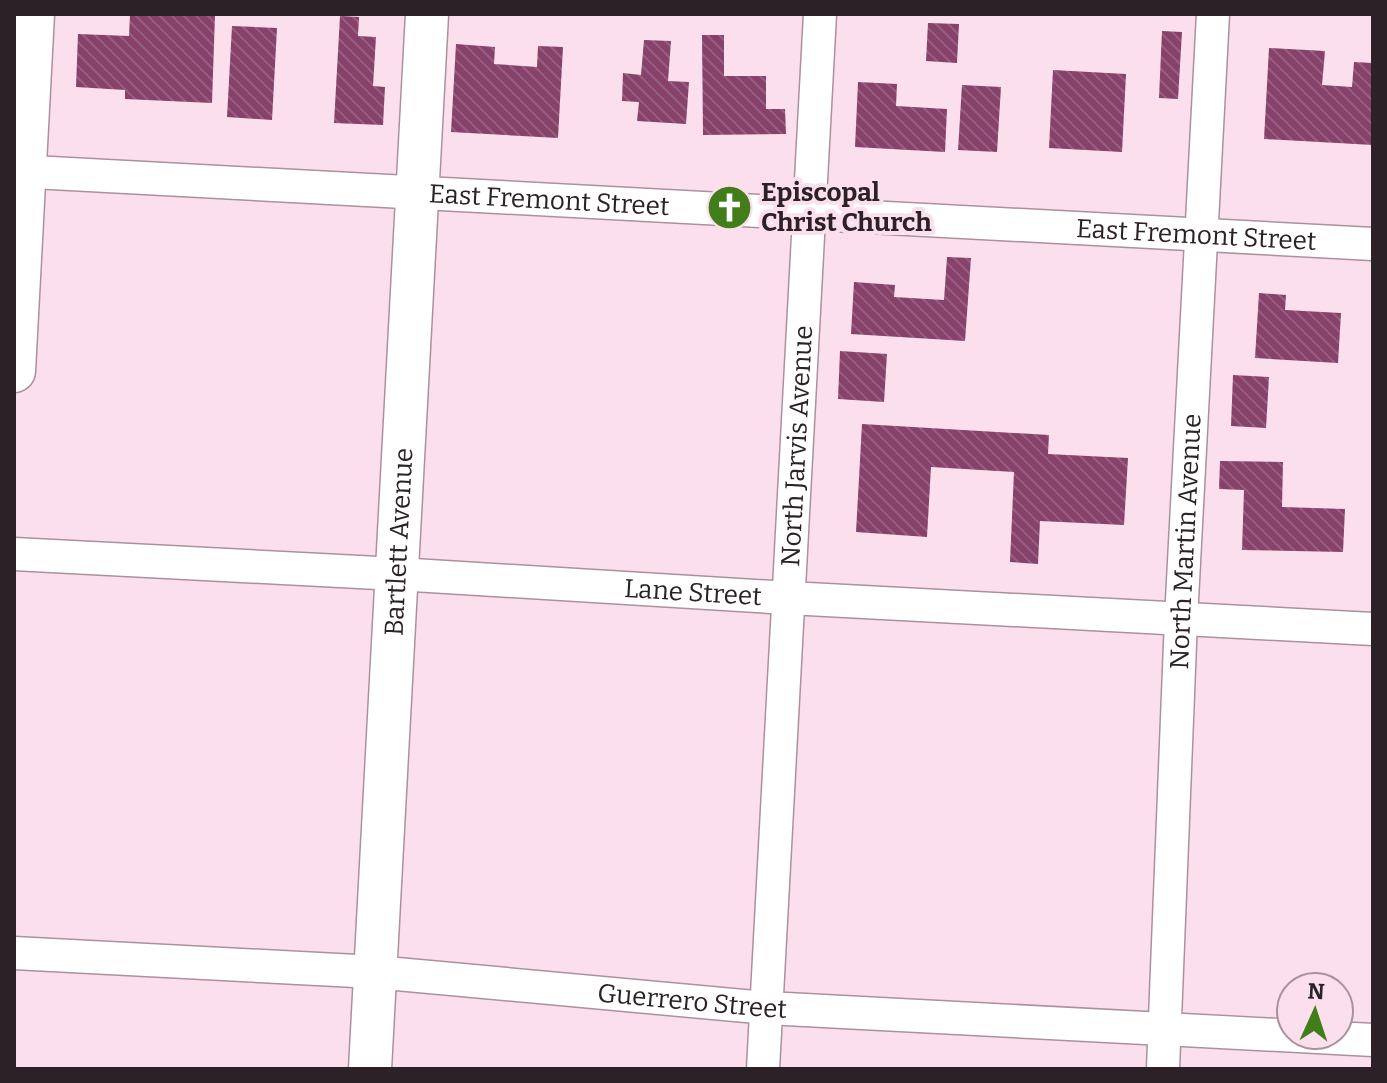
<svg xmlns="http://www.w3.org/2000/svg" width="1387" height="1083" viewBox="0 0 1387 1083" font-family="Bitter,serif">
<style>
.building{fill:url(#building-back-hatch)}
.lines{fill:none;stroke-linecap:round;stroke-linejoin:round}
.minor-casing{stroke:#ab919e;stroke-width:35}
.major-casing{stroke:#ab919e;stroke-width:45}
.minor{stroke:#fff;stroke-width:32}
.major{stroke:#fff;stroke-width:42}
.labels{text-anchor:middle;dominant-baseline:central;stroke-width:8;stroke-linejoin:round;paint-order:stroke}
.poi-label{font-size:26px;font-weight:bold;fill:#2b2126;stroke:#fbdfed;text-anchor:start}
.street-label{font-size:26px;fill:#2b2126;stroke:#fbdfed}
</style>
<defs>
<pattern id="building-back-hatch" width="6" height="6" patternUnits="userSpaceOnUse" patternTransform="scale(2)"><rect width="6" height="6" fill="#88416a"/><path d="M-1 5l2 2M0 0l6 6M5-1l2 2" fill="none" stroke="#96607f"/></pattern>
</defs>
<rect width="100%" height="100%" fill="#fbdfed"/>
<g class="building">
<polygon points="130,14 215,15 212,103 125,99 125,90 76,87 78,34 129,36"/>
<polygon points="340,16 359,17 358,36 376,37 373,86 385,87 383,125 334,123"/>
<polygon points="928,23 959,24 957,63 926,61"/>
<polygon points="232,26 277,28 272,120 227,117"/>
<polygon points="1162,31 1182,32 1178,99 1159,98"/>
<polygon points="702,35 724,35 724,76 766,76 766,109 785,109 786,134 703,135"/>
<polygon points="644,40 671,41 668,81 689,82 686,124 637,121 639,102 622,101 623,73 641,75"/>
<polygon points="456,44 495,47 494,64 537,67 538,46 563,47 558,138 451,132"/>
<polygon points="1269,48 1325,51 1322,85 1352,87 1354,62 1373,63 1373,145 1264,139"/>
<polygon points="1053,70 1126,74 1122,152 1049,148"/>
<polygon points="858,82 897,84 896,106 947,109 945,152 855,147"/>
<polygon points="962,85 1001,87 997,152 958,150"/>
<polygon points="947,257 971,258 965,341 851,334 854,282 895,285 894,297 944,300"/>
<polygon points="1259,293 1286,295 1285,310 1341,313 1338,363 1255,358"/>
<polygon points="840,351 887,354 884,402 838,399"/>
<polygon points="1233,375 1269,377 1266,428 1231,426"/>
<polygon points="862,424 1049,435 1048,454 1128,458 1124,525 1040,521 1038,564 1010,562 1014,472 931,467 927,537 856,532"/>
<polygon points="1220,461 1283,462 1282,507 1345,509 1343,552 1242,550 1244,490 1219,489"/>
</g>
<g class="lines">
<defs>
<g id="minor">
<path id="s1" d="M14 171 1373 244"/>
<path id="s2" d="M14 554 397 574 789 598 1373 629"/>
<path id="s3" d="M14 953 375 972 767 1008 1373 1040"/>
<path id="s4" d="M763 1069 820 14"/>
<path id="s5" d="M1163 1069 1181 619 1213 14"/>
</g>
<g id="major">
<polyline points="14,371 33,14"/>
<path id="s6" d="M370 1069 427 14"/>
</g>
</defs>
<use href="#minor" class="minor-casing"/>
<use href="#major" class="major-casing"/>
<use href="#minor" class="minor"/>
<use href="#major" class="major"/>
</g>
<defs>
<symbol id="church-disc" viewBox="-11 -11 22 22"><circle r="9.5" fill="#417e1a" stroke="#fbdfed"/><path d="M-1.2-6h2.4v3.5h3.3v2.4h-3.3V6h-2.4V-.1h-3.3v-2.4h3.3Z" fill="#fff"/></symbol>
</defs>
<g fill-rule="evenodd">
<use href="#church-disc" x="704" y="182" width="51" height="51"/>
</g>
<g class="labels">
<g class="poi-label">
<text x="761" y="192">Episcopal<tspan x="761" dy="30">Christ Church</tspan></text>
</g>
<g class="street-label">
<text stroke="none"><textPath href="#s1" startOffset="536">East Fremont Street</textPath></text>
<text stroke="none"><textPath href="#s1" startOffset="1184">East Fremont Street</textPath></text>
<text stroke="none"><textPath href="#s4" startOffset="624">North Jarvis Avenue</textPath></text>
<text stroke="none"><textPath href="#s6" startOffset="528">Bartlett Avenue</textPath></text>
<text stroke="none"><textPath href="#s5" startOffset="528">North Martin Avenue</textPath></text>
<text stroke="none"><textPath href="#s2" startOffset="680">Lane Street</textPath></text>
<text stroke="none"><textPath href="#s3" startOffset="680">Guerrero Street</textPath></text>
</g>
</g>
<rect width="1387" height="1083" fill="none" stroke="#2b2126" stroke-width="32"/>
<g transform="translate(1315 1011) rotate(3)"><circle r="38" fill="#fbdfed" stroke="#a8939d" stroke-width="2"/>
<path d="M0-6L14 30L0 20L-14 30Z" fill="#417e1a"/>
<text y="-12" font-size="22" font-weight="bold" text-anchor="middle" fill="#2b2126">N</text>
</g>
</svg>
